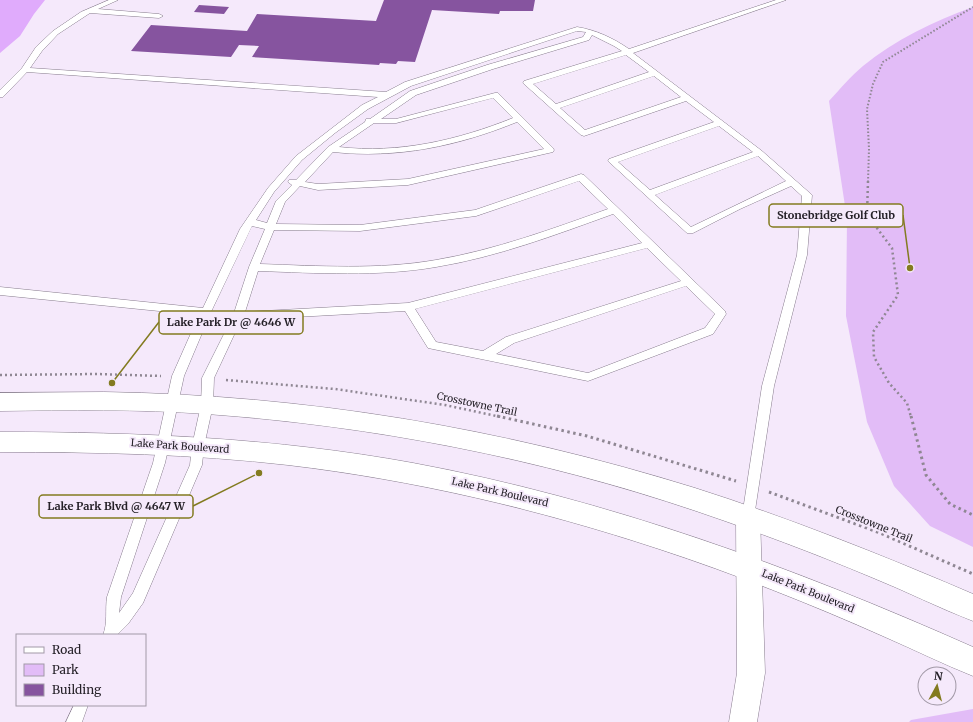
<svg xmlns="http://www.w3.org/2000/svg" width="973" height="722" viewBox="0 0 973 722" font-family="Merriweather,serif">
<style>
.green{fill:#e2bcf7}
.water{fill:#e0abfc}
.building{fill:#86549f}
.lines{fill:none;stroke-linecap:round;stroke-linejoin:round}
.service-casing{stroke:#877c8d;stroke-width:1}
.minor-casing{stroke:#877c8d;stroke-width:1}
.tertiary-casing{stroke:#877c8d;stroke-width:1}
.path-far2{stroke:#8f8793;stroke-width:2;stroke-dasharray:1.5 2;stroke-linecap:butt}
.path-far1{stroke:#8f8793;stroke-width:2.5;stroke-dasharray:2 3;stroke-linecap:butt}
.path{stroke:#8f8793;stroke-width:3;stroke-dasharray:2.5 3.5;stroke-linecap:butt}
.service{fill:#fff;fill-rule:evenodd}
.minor{fill:#fff;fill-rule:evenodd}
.tertiary{fill:#fff;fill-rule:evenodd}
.labels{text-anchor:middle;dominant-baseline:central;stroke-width:4;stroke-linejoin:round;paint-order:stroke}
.street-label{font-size:10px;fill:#252128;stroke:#f5e9fb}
.leader{fill:none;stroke:#837b20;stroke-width:1.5}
.callout-dot{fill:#837b20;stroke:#f5e9fb;stroke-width:1.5}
.callout{fill:#f5e9fb;stroke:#837b20;stroke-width:1.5}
.callout-label{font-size:11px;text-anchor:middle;font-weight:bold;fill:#252128}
</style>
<rect width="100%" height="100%" fill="#f5e9fb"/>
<g class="green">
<path d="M973 7V547L930 526 894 486 867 422 846 316 847 219 829 101C840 89 851 76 863 66 895 40 934 21 973 7Z"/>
<polygon points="973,709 973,722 909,722 911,720"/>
</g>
<polygon class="water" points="0,0 45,0 34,14 20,36 0,53"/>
<g class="building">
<polygon points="384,0 535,0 533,11 500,11 499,14 432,10 415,62 398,61 396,64 380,63 379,65 252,57 259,46 239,45 231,57 131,51 151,25 247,31 257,14 376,21"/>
<polygon points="199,5 229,7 224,14 194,12"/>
</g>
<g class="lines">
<defs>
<g id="service">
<path d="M109 0H118L98 9 159 14 163 16 159 18 90 13 58 34 42 51 30 68 386 92 405 82 577 27C596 30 613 38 629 49L776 0H786L633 53 762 151 812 195 807 255 774 386 754 517 753 521 748 523 743 521 742 517 762 386 797 255 802 196 791 186 740 209 693 233H687L608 161 609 159 714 122 686 101 584 136 581 135 523 83 524 81 622 51 614 46 592 35 589 40 493 69 416 95 381 119H396L495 93H498L553 148 554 150 553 152 408 185 318 190 300 186 285 202 276 224 360 225 475 210 581 174 584 175 725 311 726 314 713 334 588 381 428 348 405 311 241 320 214 378 213 405 204 446 202 465 143 603 128 624 117 635H103C108 623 105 610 107 597L153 463 172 376 199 315 0 295V287L203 308 240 229 268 188 296 156 362 105 378 97 27 72 3 97H0V90L22 68 36 47 53 31 81 12ZM577 31 586 32 583 37 487 65 410 91 370 119H366L365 122 328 147 296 180H289L288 182 292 185 276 201 267 223 256 220 274 192 302 160 335 133 368 109 411 86ZM626 55 649 72 556 104 533 84ZM654 76 681 97 585 130 560 108ZM493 98 513 118C458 140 399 154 339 147L374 123H396ZM517 122 544 149 408 179 318 184 305 182 333 152C397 159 458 146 517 122ZM719 126 753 152 650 190 618 162ZM758 156 786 181 691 227 655 195ZM579 181 608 209C552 229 495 250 436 260 378 270 319 266 260 264L274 230 360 231 476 216ZM613 214 642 243 408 303 245 312 258 271C317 273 378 277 436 267 497 257 555 235 613 214ZM252 226 265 229 249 267 233 316 202 378 201 405 192 446 190 465 133 593 119 613 121 597 165 463 184 376 211 312ZM647 248 681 281 506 337 483 351 436 342 415 309ZM686 286 715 314 705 328 588 373 496 354 514 343Z"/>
<polygon points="74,705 88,705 82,722 66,722"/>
</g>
<polygon id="minor" points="748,506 757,509 760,517 765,673 757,722 729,722 737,673 736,517 739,509"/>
<g id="tertiary">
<path d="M104 392C305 395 502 428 695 488 789 518 882 555 973 594V621C939 608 906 591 871 577 814 553 755 531 696 511 539 458 373 426 207 414 138 409 69 410 0 411V393Z"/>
<path d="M0 432C138 432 276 438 413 463 607 499 793 567 973 647V676C943 664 915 650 885 637 811 604 735 574 659 549 538 509 414 480 288 465 193 454 96 452 0 452Z"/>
</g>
</defs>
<use href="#service" class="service-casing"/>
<use href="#minor" class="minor-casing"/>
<use href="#tertiary" class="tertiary-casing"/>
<polyline class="path-far2" points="868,182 869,149 867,109 873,84 883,62 973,7"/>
<g class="path-far1">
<polyline points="868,181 867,215 892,248 898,295 873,332 874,357 889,383 907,403 911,417"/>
<polyline points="0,375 97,374 161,376"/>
<polyline points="226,380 335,389 445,405 501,417"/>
</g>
<g class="path">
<polyline points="497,416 587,436 736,481"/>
<polyline points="911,416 926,475 950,504 973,515"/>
<polyline points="769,492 880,533 973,574"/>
</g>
<use href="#service" class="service"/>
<use href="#minor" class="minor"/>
<use href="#tertiary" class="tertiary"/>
</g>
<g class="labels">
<g class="street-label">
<text transform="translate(477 404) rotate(12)">Crosstowne Trail</text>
<text transform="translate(180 446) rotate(4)">Lake Park Boulevard</text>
<text transform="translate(500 492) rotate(13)">Lake Park Boulevard</text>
<text transform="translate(874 524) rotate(22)">Crosstowne Trail</text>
<text transform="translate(808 591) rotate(22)">Lake Park Boulevard</text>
</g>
</g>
<path class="leader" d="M910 268L903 215M112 383L159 322M259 473L193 506"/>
<g class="callout-dot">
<circle cx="910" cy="268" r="4"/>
<circle cx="112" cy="383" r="4"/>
<circle cx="259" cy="473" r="4"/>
</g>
<g class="callout">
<rect x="769" y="204" width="134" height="23" rx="4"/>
<rect x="159" y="311" width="144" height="23" rx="4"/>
<rect x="39" y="495" width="154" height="23" rx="4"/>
</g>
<g class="callout-label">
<text x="836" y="219">Stonebridge Golf Club</text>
<text x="231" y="326">Lake Park Dr @ 4646 W</text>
<text x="116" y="510">Lake Park Blvd @ 4647 W</text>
</g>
<rect x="16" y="634" width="130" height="72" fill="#f5e9fb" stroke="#a299a7"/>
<rect x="24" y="647" width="20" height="6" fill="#ffffff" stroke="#a299a7"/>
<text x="52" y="654" font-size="12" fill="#252128">Road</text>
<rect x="24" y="664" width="20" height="12" fill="#e2bcf7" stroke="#a299a7"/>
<text x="52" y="674" font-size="12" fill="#252128">Park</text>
<rect x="24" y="684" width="20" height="12" fill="#86549f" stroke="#a299a7"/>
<text x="52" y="694" font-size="12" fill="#252128">Building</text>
<g transform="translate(937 686) rotate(7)"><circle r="19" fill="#f5e9fb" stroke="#a299a7"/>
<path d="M0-3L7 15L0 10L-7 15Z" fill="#837b20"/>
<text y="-6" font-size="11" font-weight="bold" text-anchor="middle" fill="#252128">N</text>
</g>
</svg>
